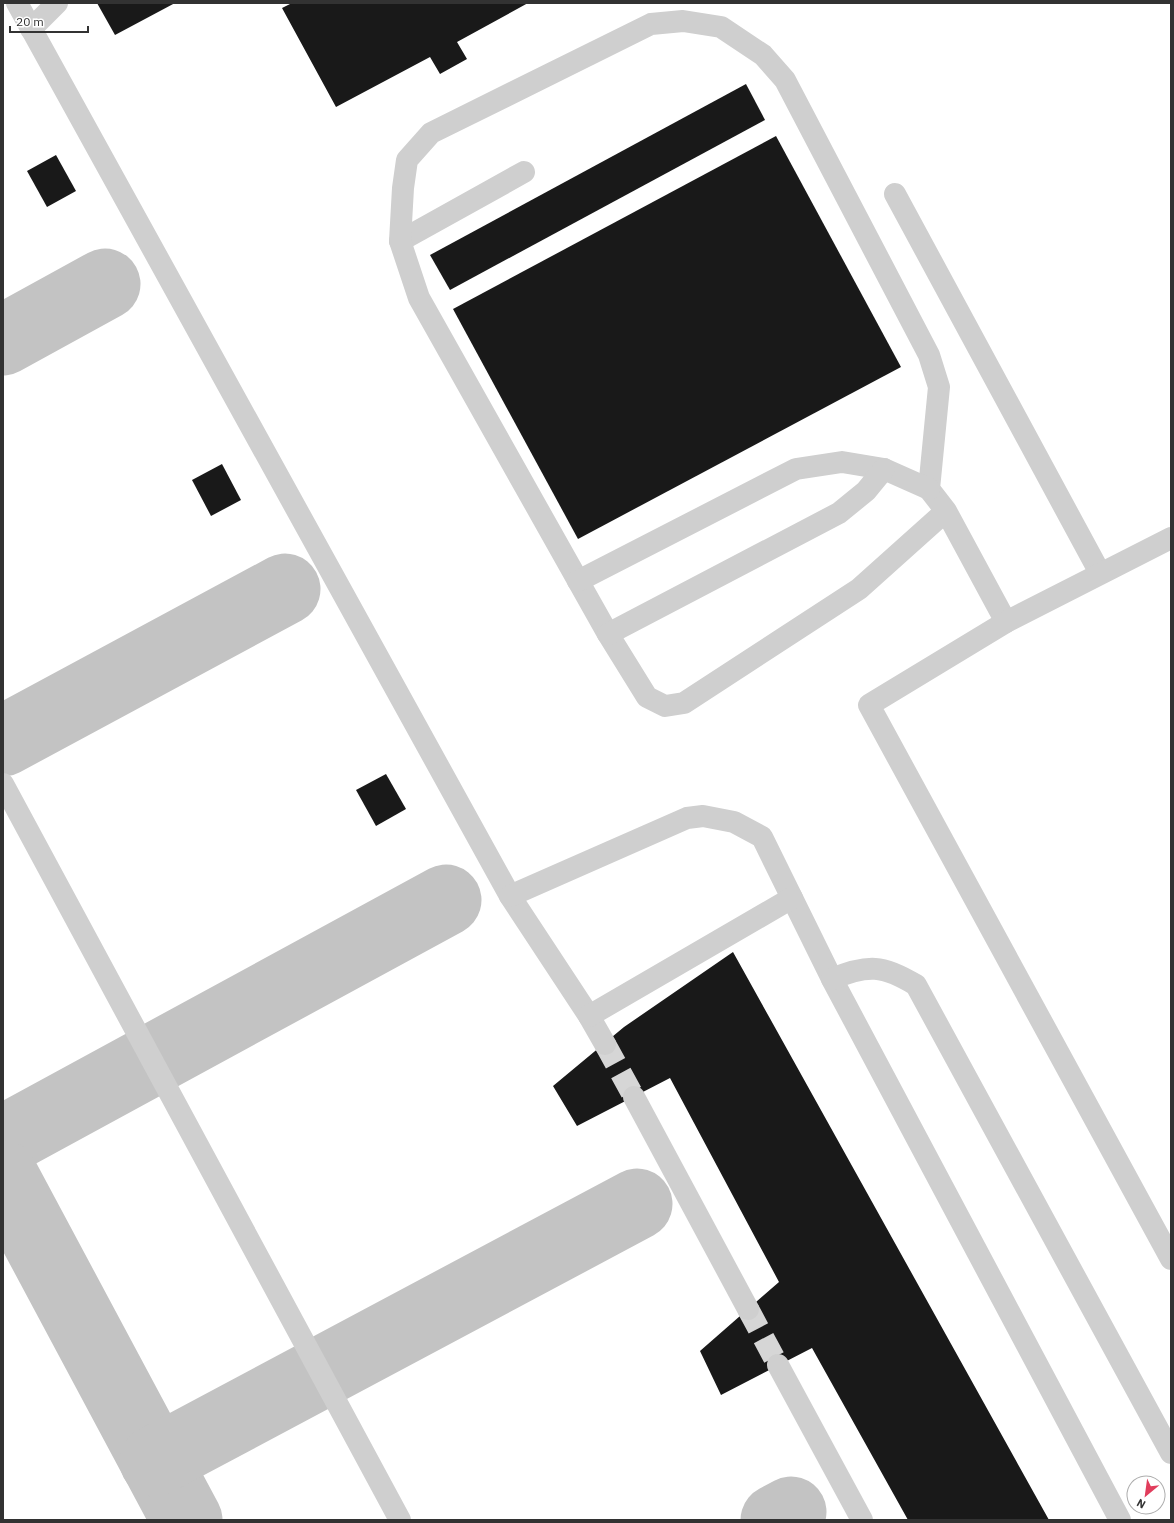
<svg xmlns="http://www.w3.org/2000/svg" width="1174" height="1523" viewBox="0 0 1174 1523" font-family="'IBM Plex Sans',sans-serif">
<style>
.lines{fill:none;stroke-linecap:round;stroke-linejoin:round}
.taxiway{stroke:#c3c3c3;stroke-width:71}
.building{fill:#191919}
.minor-tunnel{stroke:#d6d6d6;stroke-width:22;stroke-dasharray:22 11;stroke-linecap:butt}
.minor{stroke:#cfcfcf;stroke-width:22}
</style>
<rect width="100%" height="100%" fill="#fff"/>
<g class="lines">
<g class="taxiway">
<polyline points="3,340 105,284"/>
<polyline points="3,741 285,589"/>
<polyline points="3,1141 446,900"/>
<polyline points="3,1176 187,1520"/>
<polyline points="155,1461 637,1204"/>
<polyline points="776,1520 791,1512"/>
</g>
</g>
<g class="building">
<polygon points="97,3 175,3 115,35"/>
<polygon points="292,3 528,3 457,42 467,59 440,74 430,57 336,107 282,8"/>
<polygon points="746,84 765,120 450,290 430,255"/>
<polygon points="776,136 901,367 578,539 453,309"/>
<polygon points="56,155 76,191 47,207 27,171"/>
<polygon points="222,464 241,500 211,516 192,480"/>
<polygon points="386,774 406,809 376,826 356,790"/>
<polygon points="733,952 1049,1520 908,1520 812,1348 721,1395 700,1351 779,1282 670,1078 577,1126 553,1086 624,1027"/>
</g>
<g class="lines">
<g class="minor-tunnel">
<polyline points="605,1044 634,1097"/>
<polyline points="748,1309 778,1365"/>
</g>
<g class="minor">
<polyline points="17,3 510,896 589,1016 605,1044"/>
<polyline points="31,29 57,3"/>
<polyline points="895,194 1100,573"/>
<polyline points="400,241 524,172"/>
<polyline points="946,511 859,589 684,703 665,706 647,697 608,634 419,298 400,241 403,188 407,160 431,133 651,24 683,21 721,27 763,55 785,80 929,355 939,387 929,489 946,511 1006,622"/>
<polyline points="1171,538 1006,622 869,705 1171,1259"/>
<polyline points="578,581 796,469 842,462 884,469 929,489"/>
<polyline points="608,634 839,513 866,491 884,469"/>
<polyline points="3,784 400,1520"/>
<polyline points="510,896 687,818 703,816 734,822 762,837 832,979 1120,1520"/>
<path d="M832 979C868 964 883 965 916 985L1171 1453"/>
<polyline points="589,1016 792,898"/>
<polyline points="634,1097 748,1309"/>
<polyline points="778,1365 862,1520"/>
</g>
</g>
<rect width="1174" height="1523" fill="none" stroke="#323232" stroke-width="8"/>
<g transform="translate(1146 1495) rotate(209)"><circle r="19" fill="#ffffff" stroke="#adadad"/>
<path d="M0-3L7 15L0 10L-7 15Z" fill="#e13d5c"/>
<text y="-6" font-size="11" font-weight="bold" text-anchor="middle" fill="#323232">N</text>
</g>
<path d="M10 26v6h78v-6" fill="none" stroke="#323232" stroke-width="2"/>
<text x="16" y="26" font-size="12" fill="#323232" stroke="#ffffff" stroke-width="3" paint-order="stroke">20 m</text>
</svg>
